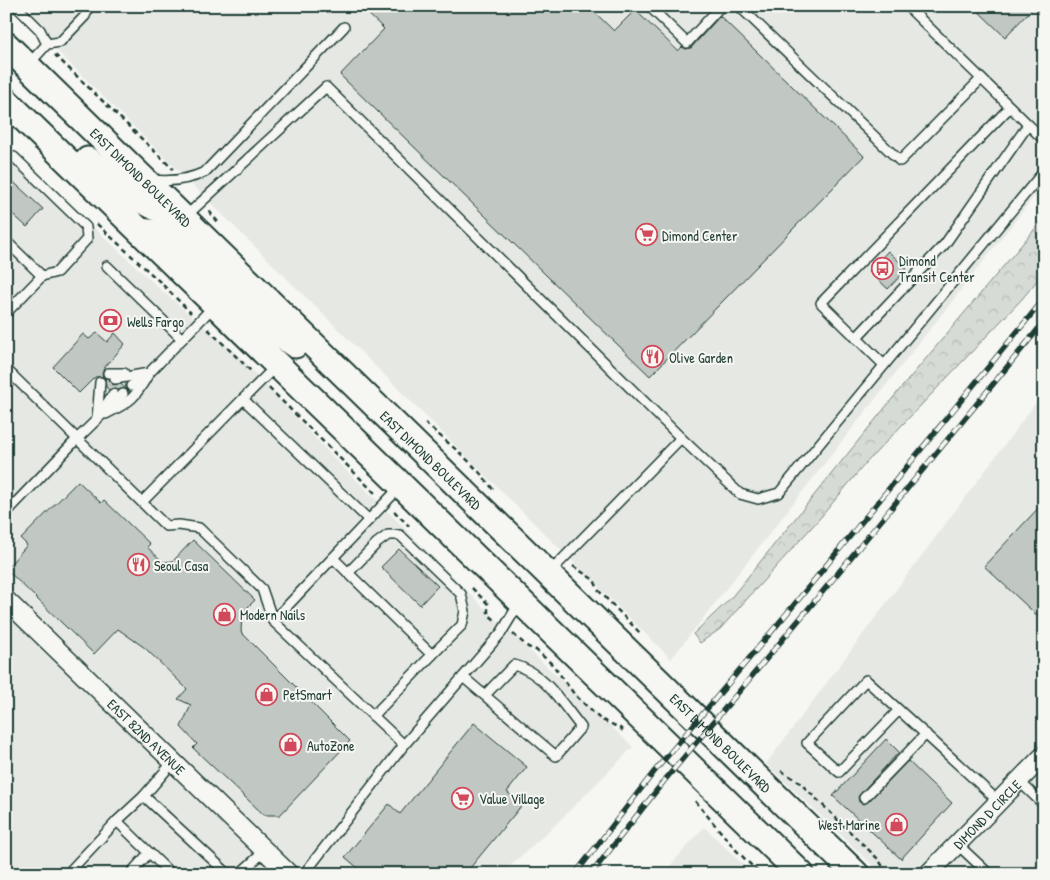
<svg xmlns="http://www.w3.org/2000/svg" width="1050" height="880" viewBox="0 0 1050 880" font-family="'Patrick Hand',sans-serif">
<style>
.built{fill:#e6e8e4}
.forest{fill:url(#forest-crowns);stroke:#7a8c85}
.building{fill:#c1c8c3;stroke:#1f3d34}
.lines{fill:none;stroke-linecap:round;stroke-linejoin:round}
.lane-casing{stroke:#1f3d34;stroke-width:12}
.street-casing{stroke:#1f3d34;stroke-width:21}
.secondary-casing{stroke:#1f3d34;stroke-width:29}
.path{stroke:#1f3d34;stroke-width:2.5;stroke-dasharray:5 4;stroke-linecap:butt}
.lane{stroke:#f6f6f2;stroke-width:9}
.street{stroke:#f6f6f2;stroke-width:18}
.secondary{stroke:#f6f6f2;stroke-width:25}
.rail-casing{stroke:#1f3d34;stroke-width:5.5}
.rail{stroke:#f6f6f2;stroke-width:4;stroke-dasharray:11;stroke-linecap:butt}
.labels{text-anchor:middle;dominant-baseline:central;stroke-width:4;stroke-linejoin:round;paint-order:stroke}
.street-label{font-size:14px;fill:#1f3d34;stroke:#f6f6f2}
.poi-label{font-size:14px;fill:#1f3d34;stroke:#f6f6f2;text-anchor:start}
</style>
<defs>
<pattern id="forest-crowns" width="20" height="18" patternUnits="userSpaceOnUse" patternTransform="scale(1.25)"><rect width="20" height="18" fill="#d6dbd6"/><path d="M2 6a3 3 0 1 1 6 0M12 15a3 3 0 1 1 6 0" fill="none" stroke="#b7bdb8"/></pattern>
</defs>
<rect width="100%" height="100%" fill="#f6f6f2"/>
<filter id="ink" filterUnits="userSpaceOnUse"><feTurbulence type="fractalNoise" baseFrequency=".02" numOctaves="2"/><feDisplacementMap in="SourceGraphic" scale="10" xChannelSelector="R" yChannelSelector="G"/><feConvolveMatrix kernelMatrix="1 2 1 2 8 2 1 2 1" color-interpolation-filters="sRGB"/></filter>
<g filter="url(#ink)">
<g class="built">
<polygon points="12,6 1044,6 1044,184 671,659"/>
<polygon points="6,155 88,222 162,291 240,357 329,453 483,607 633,747 554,826 501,874 271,874 256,863 247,874 6,874"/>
<polygon points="1044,392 1044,874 882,874 766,764"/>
<polygon points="704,827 753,874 663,874"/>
</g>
<polygon class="forest" points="1044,218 1044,272 1022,299 865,464 820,518 720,629 700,643 693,634 730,599 897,393"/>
<g class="building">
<polygon points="360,6 588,6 614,31 635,10 678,51 682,47 686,49 691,48 720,16 864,156 650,376 340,75 384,29"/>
<polygon points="973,6 1035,6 1005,37"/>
<polygon points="6,175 43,209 27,227 6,208"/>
<polygon points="888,251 907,269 888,289 869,271"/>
<polygon points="97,333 107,342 115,333 125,344 105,367 102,373 103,377 95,377 79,393 53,367 83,334 89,339"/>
<polygon points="105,378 109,379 112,385 121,384 125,388 118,390 114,388 109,390 106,387"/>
<polygon points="78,481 101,503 104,500 150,544 147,547 163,562 173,561 193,540 255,600 242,613 241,632 350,741 280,815 264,815 193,748 197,744 181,727 191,705 178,699 187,689 145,648 118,629 94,654 6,569 27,545 21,539"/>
<polygon points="1044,502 1044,622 984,566"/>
<polygon points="399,549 438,586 420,605 381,567"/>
<polygon points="474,723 527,767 507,792 522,805 465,874 365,874 345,857 389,804 400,814"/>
<polygon points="886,739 899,752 860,794 858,797 859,802 863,804 868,802 908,761 952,803 901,859 833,796"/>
</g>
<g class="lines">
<defs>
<g id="lane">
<polyline points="16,6 40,30 47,44 29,64"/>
<polyline points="649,6 687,43 721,6"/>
<polyline points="739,6 900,161 981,79"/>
<polyline points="907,6 1044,140"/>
<polyline points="47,44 60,42 85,16 89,6"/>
<polyline points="6,157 14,157 86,227 87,239 57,272 42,276"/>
<path d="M153 180C172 182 188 180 205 172L344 27"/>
<polyline points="185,217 326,87 681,438 740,494 758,499 779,493 1044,171"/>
<polyline points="6,241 42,276 6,313"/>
<polyline points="107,266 182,339 215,305"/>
<polyline points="856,338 945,244 1028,125"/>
<polyline points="277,365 243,399 369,520"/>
<polyline points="884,365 821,303 1010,107"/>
<polyline points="8,371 166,526 179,525 199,528 262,589 273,621"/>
<polyline points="108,373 124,373"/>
<polyline points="115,379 149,373 182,339"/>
<polyline points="131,386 147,375"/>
<polyline points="104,408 113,394"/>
<path d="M106 414C132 401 135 398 149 373"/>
<polyline points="97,419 100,382"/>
<polyline points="400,487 273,621 404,745"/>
<polyline points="142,502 243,399"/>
<polyline points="6,513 77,439 123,394"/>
<polyline points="333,558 432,655 373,716"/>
<polyline points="550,572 681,438"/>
<polyline points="348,573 377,543 388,535 400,535 461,594 465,611 462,625 432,655"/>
<path d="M463 677 556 756 581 727C563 705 544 672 514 665L485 695"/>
<path d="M899 710 839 772 807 743 866 680C910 720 954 760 998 801"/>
<polyline points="173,762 144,796 228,874"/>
<polyline points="1018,780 1044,805"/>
<polyline points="144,796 117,821 171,874"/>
<polyline points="864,798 926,734"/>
<polyline points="957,844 989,874"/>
<polyline points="67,874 117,821"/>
<polyline points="130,874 149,853"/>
<polyline points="239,874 265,851"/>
<polyline points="304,874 404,745 501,633 520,602"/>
</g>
<g id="street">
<path id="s1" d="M6 600 289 874"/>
<path id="s2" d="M928 874 1044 755"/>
</g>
<g id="secondary">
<path id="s3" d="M6 45 856 874"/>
<polyline points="6,101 801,874"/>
<path d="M88 160C112 180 136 200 166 212"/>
<polyline points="140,231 172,235 190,249 261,321 295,345"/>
</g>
</defs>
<use href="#lane" class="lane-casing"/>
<use href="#street" class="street-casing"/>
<use href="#secondary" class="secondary-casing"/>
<g class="path">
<polyline points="55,55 173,169"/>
<polyline points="209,211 218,222"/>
<polyline points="97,224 159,281 191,313"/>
<polyline points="208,329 252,372"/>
<polyline points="269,388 377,495"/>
<path d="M425 423C449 444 476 464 494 491"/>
<polyline points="394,511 409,526"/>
<polyline points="573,566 594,580 599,591 642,635"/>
<polyline points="472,588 488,604 488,614 495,620"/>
<polyline points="513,634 528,647 536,650 553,665 575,695 600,719 620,728 625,733"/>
<polyline points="781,771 798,781 879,860 887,874"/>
<polyline points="695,801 736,850 760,874"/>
</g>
<use href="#lane" class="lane"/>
<use href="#street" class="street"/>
<use href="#secondary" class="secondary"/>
<defs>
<g id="rail">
<polyline points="575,874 654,772 793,606 1044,299"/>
<polyline points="591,874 664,781 824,590 1044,322"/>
</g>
</defs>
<use href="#rail" class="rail-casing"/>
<use href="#rail" class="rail"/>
</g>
</g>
<defs>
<symbol id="supermarket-ring" viewBox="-11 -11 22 22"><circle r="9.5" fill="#f6f6f2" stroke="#d1495b" stroke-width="1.5"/><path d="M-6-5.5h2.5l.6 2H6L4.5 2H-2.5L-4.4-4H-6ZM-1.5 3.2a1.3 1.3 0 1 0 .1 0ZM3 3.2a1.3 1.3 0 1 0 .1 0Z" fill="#d1495b"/></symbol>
<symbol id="bus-ring" viewBox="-11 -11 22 22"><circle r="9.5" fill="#f6f6f2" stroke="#d1495b" stroke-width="1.5"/><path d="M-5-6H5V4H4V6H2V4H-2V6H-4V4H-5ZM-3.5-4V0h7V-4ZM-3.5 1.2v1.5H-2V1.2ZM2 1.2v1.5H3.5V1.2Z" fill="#d1495b"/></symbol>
<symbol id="bank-ring" viewBox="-11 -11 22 22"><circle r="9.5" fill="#f6f6f2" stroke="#d1495b" stroke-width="1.5"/><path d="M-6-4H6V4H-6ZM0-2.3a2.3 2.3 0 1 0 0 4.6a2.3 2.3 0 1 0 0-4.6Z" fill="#d1495b"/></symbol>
<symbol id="restaurant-ring" viewBox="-11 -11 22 22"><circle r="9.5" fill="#f6f6f2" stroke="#d1495b" stroke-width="1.5"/><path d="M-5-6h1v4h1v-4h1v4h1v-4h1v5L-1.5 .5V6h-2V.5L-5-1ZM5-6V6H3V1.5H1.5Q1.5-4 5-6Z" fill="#d1495b"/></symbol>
<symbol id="shop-ring" viewBox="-11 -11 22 22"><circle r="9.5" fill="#f6f6f2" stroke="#d1495b" stroke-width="1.5"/><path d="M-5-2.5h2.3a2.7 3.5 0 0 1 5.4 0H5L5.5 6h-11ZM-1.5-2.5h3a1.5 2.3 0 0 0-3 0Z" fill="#d1495b"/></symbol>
</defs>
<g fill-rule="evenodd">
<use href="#supermarket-ring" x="634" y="222" width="25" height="25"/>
<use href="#bus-ring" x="870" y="256" width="25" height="25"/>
<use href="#bank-ring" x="98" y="308" width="25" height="25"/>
<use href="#restaurant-ring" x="640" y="344" width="25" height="25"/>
<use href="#restaurant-ring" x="126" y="552" width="25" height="25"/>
<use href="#shop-ring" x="212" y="602" width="25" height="25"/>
<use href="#shop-ring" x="254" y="682" width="25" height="25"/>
<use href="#shop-ring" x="278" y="732" width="25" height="25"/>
<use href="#supermarket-ring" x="450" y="786" width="25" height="25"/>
<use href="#shop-ring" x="884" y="812" width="25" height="25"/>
</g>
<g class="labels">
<g class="street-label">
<text stroke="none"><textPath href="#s3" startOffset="189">EAST DIMOND BOULEVARD</textPath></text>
<text stroke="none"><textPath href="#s3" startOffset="594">EAST DIMOND BOULEVARD</textPath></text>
<text stroke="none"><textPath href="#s1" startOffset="196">EAST 82ND AVENUE</textPath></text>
<text stroke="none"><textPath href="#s3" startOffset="999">EAST DIMOND BOULEVARD</textPath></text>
<text stroke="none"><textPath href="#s2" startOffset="84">DIMOND D CIRCLE</textPath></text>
</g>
<g class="poi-label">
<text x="662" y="235">Dimond Center</text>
<text x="899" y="260">Dimond<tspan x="899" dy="16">Transit Center</tspan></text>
<text x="127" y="321">Wells Fargo</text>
<text x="669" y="357">Olive Garden</text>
<text x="154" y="565">Seoul Casa</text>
<text x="240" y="614">Modern Nails</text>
<text x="283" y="694">PetSmart</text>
<text x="307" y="745">AutoZone</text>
<text x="479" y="798">Value Village</text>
<text x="880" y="824" text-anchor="end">West Marine</text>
</g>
</g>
<rect width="1050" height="880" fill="none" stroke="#f6f6f2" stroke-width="25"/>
<rect x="12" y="12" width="1025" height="855" fill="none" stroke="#1f3d34" stroke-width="2" filter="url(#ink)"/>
</svg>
